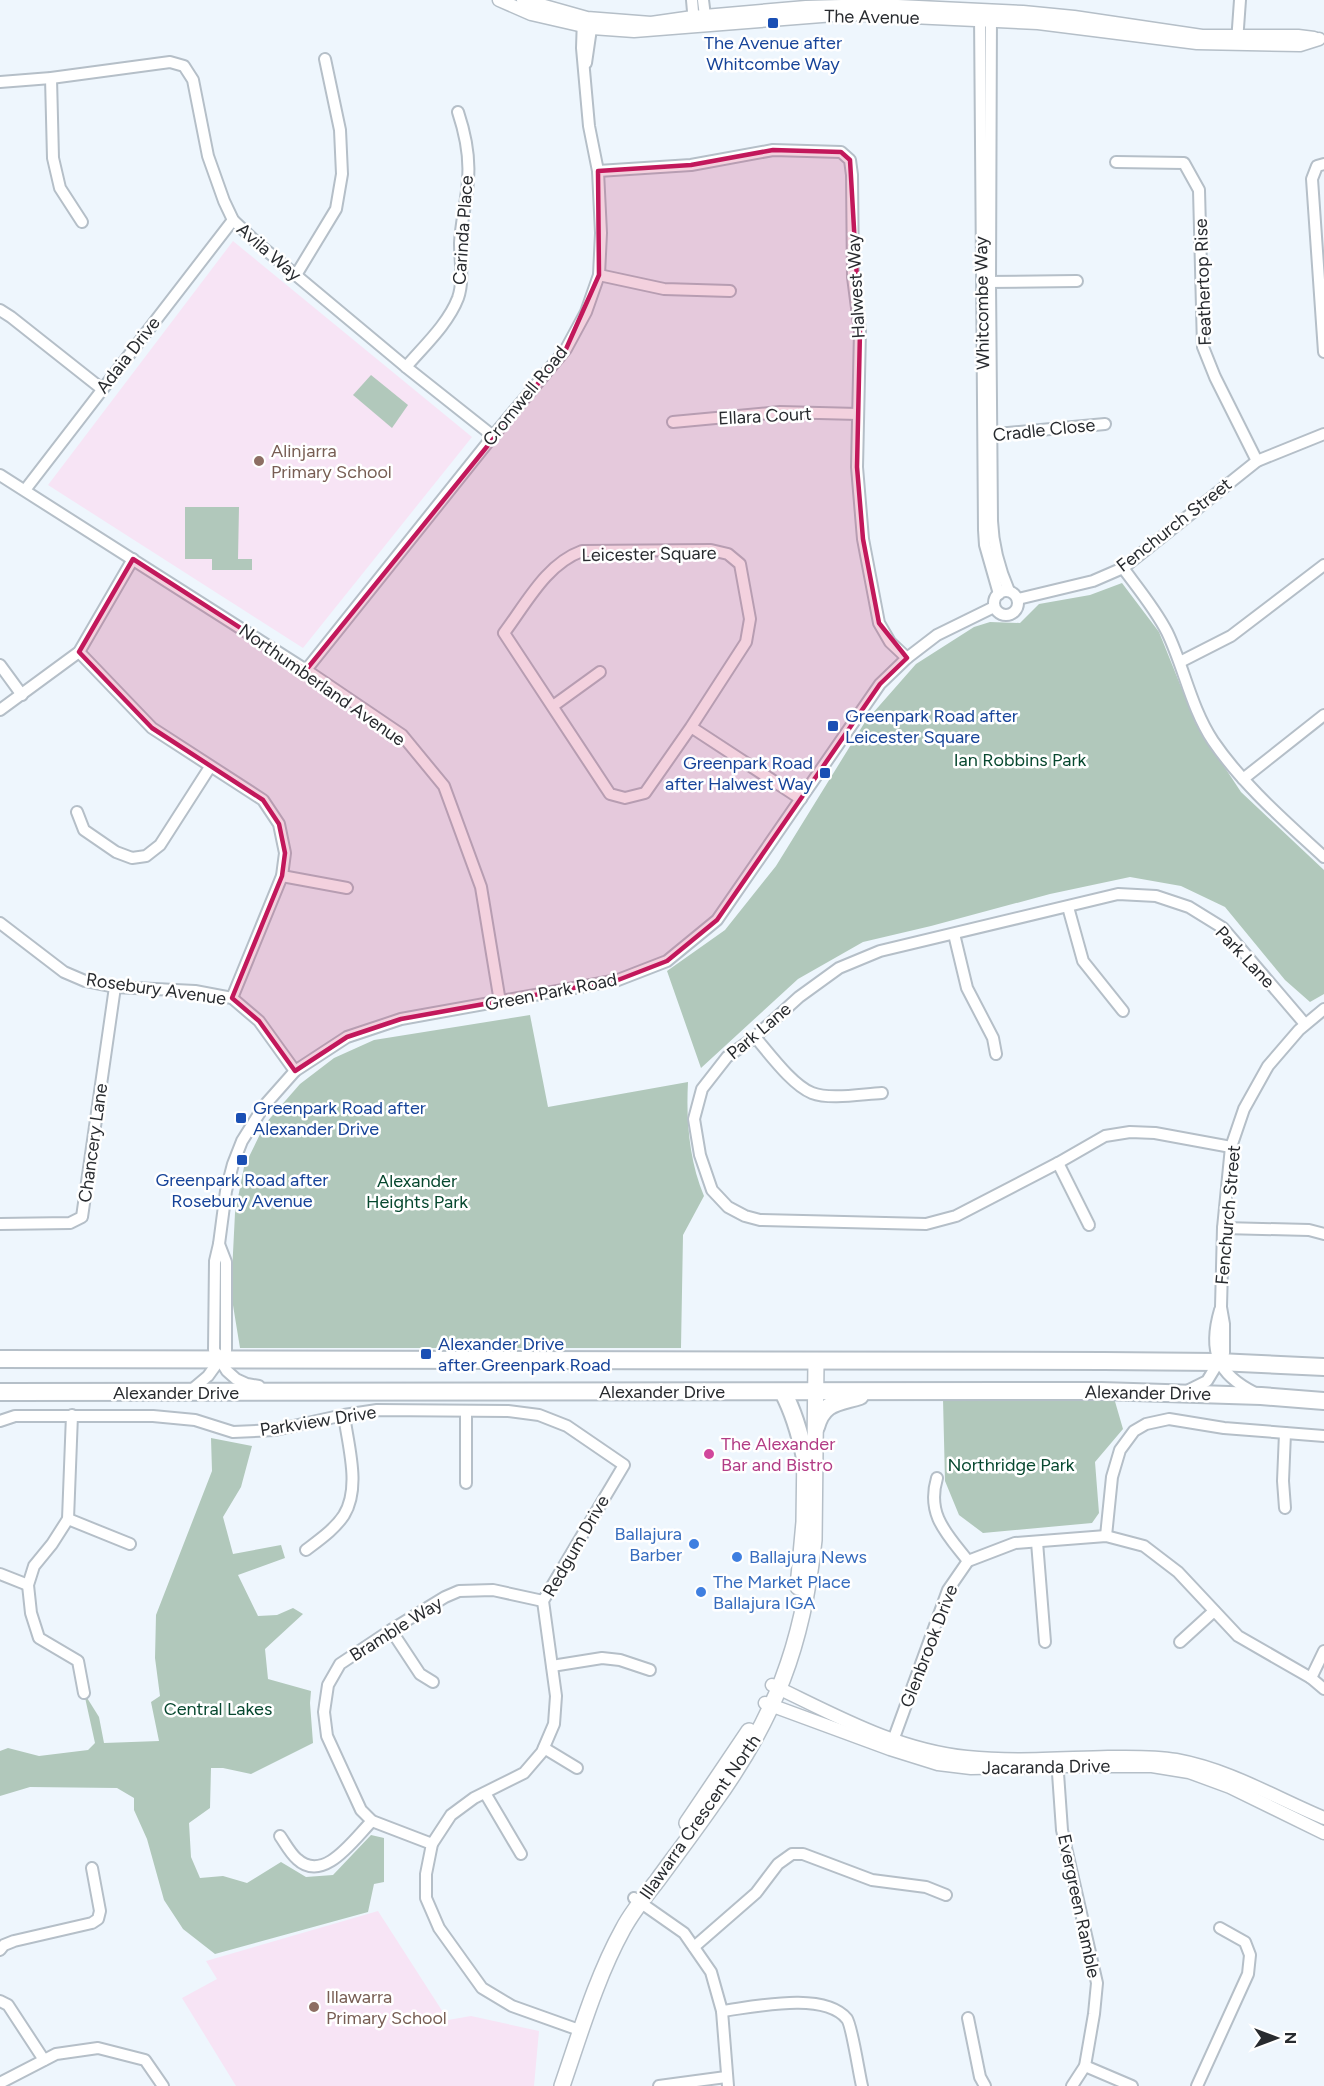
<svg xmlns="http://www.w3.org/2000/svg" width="1324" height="2086" viewBox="0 0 1324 2086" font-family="Figtree,sans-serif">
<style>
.education{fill:#f7e4f5}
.green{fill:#b1c8bb}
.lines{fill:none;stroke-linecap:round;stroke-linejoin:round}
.minor-casing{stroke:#b5bfc8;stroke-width:14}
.tertiary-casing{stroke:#b5bfc8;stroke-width:15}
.secondary-casing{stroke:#b5bfc8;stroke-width:18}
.primary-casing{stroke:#b5bfc8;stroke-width:20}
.minor{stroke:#fff;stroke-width:10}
.tertiary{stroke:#fff;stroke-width:12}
.secondary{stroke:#fff;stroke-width:15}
.primary{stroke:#fff;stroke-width:16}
.marked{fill:#c2185b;fill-opacity:0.2;stroke:#c2185b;stroke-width:4.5;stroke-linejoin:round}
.transit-dot{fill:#1a4fb4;stroke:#fff;stroke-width:2}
.education-dot{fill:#8d6e63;stroke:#fff;stroke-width:2}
.hotel-dot{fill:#d1479c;stroke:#fff;stroke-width:2}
.shop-dot{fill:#3f7fe0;stroke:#fff;stroke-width:2}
.labels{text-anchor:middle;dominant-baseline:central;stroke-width:5;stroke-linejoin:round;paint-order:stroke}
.street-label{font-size:18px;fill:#282b2f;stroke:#fff}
.transit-label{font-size:18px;fill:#164399;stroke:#fff;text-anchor:start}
.education-label{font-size:18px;fill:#785e54;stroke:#fff;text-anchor:start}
.park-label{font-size:18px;fill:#07482f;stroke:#fff}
.hotel-label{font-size:18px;fill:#b23c85;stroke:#fff;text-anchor:start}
.shop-label{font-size:18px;fill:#366cbe;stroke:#fff;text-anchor:start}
</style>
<rect width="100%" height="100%" fill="#eef6fd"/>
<g class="education">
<polygon points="233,241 472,437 303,648 48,485"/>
<polygon points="378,1911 448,2020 471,2016 539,2031 534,2086 236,2086 182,1998 217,1979 206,1961"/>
</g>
<g class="green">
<polygon points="371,375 408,405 392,428 353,395"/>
<polygon points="185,507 239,507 238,559 252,559 252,570 212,570 212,559 185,559"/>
<polygon points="1122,583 1159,632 1196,724 1241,792 1324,870 1324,994 1310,1002 1285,980 1225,907 1181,886 1130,877 1050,894 931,926 863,942 798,979 701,1068 667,971 725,930 776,866 865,722 916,664 974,627 990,622 1020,623 1039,604 1090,595"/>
<path d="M530 1015 548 1107 688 1082C686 1120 689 1160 704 1196L683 1235 681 1348H240L231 1293 235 1213 244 1167 265 1124 300 1084 334 1058 374 1040Z"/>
<polygon points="1114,1398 1123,1429 1095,1462 1099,1513 1092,1523 983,1533 959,1515 945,1481 943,1399"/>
<polygon points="211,1438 252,1446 241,1487 223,1517 233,1554 281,1545 285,1558 238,1575 258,1616 277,1615 293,1608 303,1614 265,1649 268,1679 311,1691 310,1703 313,1743 251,1774 223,1768 211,1768 210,1808 189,1823 191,1857 200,1878 223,1876 247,1883 281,1862 306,1877 333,1875 371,1835 384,1838 384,1882 374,1884 368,1912 215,1954 183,1929 164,1900 147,1839 134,1810 134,1798 117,1788 30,1787 0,1796 0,1751 8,1748 39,1756 88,1750 95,1743 84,1693 99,1717 104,1743 159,1741 151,1702 160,1696 155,1658 156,1615 212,1471"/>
</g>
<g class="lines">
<defs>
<g id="minor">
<polyline points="692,0 694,23"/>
<polyline points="703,0 706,24"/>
<path d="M991 12 990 282 992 521C993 546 999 568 1009 591"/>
<polyline points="980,14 984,530 985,545 999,594"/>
<polyline points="1237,42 1240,0"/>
<polyline points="586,63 592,22"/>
<polyline points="51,78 53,158 60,188 82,222"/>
<polyline points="0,82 51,78 170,62 184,66 193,80 208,156 224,201 233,220 255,241 406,367 493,436"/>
<polyline points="1116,162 1184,163 1199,190 1203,347 1215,377 1257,461"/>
<polyline points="1324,164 1317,166 1312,179 1324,352"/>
<polyline points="598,171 691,165 773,150 841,152 850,160 852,175 853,277 860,331 857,467 863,539 879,623 890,642 907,658"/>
<polyline points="296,275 336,209 342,174 340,130 325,59"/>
<polyline points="599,275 664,289 730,291"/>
<polyline points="984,282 1077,281"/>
<polyline points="0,310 11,317 102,389"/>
<path d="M406 367C424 346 448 324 458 298 464 281 460 261 460 243 461 221 467 201 468 179 470 156 465 133 458 112"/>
<polyline points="673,422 780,412 858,414"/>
<polyline points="986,435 1105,424"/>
<polyline points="0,475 306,670 402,735 444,786 481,887 500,1002"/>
<polyline points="25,490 233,220"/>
<path d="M1123 568C1137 587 1156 610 1167 632 1184 667 1191 708 1213 741 1243 785 1285 821 1324 857"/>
<circle cx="1006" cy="603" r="12"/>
<polyline points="1018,599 1093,581 1123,568 1257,461 1324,434"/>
<polyline points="79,652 152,728 263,800 279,824 285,853 282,876 232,998"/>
<polyline points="1180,662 1231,636 1324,565"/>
<polyline points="0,665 22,695"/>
<polyline points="306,670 493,436 566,349 586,312 599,275 601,233 598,171 589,126 582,48 583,18"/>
<polyline points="553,706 600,672"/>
<polyline points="0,710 79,652 133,559"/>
<path d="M691 727 645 793 625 798 610 794 504 633C526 604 546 564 582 551L711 550 728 554 740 564 750 619 746 642 691 727 801 799"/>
<polyline points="1243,779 1324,715"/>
<polyline points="77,812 84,830 116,852 132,858 146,856 160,845 210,767"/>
<polyline points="282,876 347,888"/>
<polyline points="1068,907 1083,961 1123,1011"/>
<polyline points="0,923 64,972 85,981 115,987 195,991 232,998 259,1021 295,1071"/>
<polyline points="954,934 967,988 993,1038 996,1054"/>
<path d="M755 1037C769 1053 792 1085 812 1093 830 1100 862 1094 882 1093"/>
<polyline points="1231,1147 1155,1133 1130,1132 1105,1136 1058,1163 956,1216 926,1224 760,1220 745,1216 728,1207 712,1190 700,1155 694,1119 702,1089 727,1057 755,1037 799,997 839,968 880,951 1118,894 1156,896 1189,907 1223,928 1305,1024"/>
<polyline points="1058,1163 1089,1225"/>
<polyline points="0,1224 70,1223 82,1217 115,987"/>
<polyline points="1223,1228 1309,1230 1324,1234"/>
<path d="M1220 1310C1208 1351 1217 1374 1255 1393"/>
<polyline points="259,1386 247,1384 236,1379 227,1371 214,1350 215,1261 219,1244 226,1191 233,1164 242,1141 264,1106 295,1071 347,1037 401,1019 618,980 667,961 717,920 880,684 907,658 937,635 994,607"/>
<polyline points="1187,1391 1207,1381 1224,1353 1224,1324 1221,1307 1223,1228 1231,1147 1244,1109 1268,1066 1299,1030 1324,1009"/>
<polyline points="189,1392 208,1376 226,1351 226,1262 219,1244"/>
<polyline points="72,1415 68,1519 52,1544 34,1566 28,1585 31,1613 39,1638 78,1661 84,1693"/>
<polyline points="0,1421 15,1416 153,1416 195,1420 233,1432 275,1430 344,1415 377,1410 508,1411 539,1415 567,1426 624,1465 543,1601 556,1696 554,1724 542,1752 524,1773 474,1798 451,1815 432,1844 426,1874 426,1898 439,1928 482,1988 512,2006 582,2031"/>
<path d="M937 1478C926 1515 947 1534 968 1561"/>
<polyline points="466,1483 466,1412"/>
<polyline points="1285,1508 1283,1481 1285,1433"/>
<polyline points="68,1519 130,1544"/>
<polyline points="1106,1536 1112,1477 1120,1450 1134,1431 1146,1424 1169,1419 1224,1428 1324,1436"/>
<polyline points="1037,1542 1045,1642"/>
<path d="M306 1550C319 1540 335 1529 344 1515 361 1487 348 1446 344 1415"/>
<polyline points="0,1574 28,1585"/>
<polyline points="391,1630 420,1674 433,1682"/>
<polyline points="1180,1642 1214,1611"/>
<polyline points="552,1666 602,1658 620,1660 650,1670"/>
<polyline points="1311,1678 1324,1651"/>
<polyline points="891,1746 948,1590 968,1561 1015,1543 1106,1536 1144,1546 1178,1572 1238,1636 1311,1678 1324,1689"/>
<polyline points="544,1748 577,1768"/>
<polyline points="1057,1759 1062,1830 1097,1983 1094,2014 1085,2066 1072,2086"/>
<polyline points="485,1793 521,1854"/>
<path d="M280 1836C285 1843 290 1853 297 1859 324 1884 354 1839 372 1821"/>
<polyline points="432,1844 372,1821 361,1810 327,1736 324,1712 328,1685 340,1664 391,1630 445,1597 459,1591 493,1590 543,1601"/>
<polyline points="634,1898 684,1933 711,1972 722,2011 728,2086"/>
<polyline points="694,1947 756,1893 778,1864 792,1854 803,1854 872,1880 926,1887 946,1895"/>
<polyline points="0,1950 4,1945 14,1941 92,1923 98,1919 100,1911 92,1868"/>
<polyline points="0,2001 8,2005 44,2060"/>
<path d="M722 2011C754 2007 824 1991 847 2019 852 2026 859 2074 862 2086"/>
<polyline points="968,2018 980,2077 985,2086"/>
<polyline points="1085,2066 1132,2086"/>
<polyline points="0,2083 56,2054 98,2048 145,2060 163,2086"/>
<polyline points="659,2086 726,2077"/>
<polyline points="1197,2086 1248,1974 1250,1955 1245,1942 1220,1928"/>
</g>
<g id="tertiary">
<polyline points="499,0 531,14 592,28 634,31 847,14 1038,23 1197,43 1300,45 1319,39"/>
<polyline points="523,0 587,18 651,23 693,17 806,7 877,5 1023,12 1074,17 1202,36 1298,36 1314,38"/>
<path d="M772 1685C835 1715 896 1750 967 1757 1014 1762 1062 1758 1108 1757 1131 1757 1154 1756 1176 1760 1230 1770 1274 1797 1324 1818"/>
<polyline points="765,1703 890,1749 938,1764 971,1768 1057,1766 1152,1766 1189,1772 1230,1787 1324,1833"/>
</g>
<g id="secondary">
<polyline points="798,1587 804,1522 805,1447"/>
<polyline points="687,1823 749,1731"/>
<path d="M562 2086C580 2034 596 1978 623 1929 632 1912 645 1896 657 1881 676 1855 695 1830 713 1804 775 1718 803 1645 814 1540L816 1361"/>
</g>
<g id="primary">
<polyline points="0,1359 1104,1361 1218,1362 1324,1367"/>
<polyline points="0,1392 1101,1391 1261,1396 1324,1401"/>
<path d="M783 1392C794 1413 800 1434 805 1458"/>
<path d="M816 1427C823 1402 837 1403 860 1396"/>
</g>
</defs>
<use href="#minor" class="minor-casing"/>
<use href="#tertiary" class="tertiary-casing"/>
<use href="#secondary" class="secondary-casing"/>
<use href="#primary" class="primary-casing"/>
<use href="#minor" class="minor"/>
<use href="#tertiary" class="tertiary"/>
<use href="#secondary" class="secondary"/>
<use href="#primary" class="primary"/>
</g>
<path class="marked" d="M773 150 841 152 850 160 860 331 857 467 863 539 879 623 907 658 880 684 717 920 667 961 618 980 401 1019 347 1037 295 1071 259 1021 232 998 282 876 285 853 279 824 263 800 152 728 79 652 133 559 306 670 566 349 599 275 598 171 691 165Z"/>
<g class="transit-dot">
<rect x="767" y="17" width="12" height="12" rx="3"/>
<rect x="827" y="720" width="12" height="12" rx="3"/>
<rect x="819" y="767" width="12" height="12" rx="3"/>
<rect x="235" y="1112" width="12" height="12" rx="3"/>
<rect x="236" y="1154" width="12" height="12" rx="3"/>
<rect x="420" y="1348" width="12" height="12" rx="3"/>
</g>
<g class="education-dot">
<circle cx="259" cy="461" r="6"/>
<circle cx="314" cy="2007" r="6"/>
</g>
<circle class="hotel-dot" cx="709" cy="1454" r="6"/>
<g class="shop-dot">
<circle cx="694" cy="1544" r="6"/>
<circle cx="737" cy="1557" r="6"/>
<circle cx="701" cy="1592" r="6"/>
</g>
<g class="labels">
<g class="street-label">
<text transform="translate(872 17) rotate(1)">The Avenue</text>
<text transform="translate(463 230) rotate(-86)">Carinda Place</text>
<text transform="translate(269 252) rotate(41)">Avila Way</text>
<text transform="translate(1203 282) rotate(-92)">Feathertop Rise</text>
<text transform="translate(856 286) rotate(-93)">Halwest Way</text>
<text transform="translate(982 303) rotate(-91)">Whitcombe Way</text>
<text transform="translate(128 355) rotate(-52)">Adaia Drive</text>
<text transform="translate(525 396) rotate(-51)">Cromwell Road</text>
<text transform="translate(765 416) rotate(-3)">Ellara Court</text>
<text transform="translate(1044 430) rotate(-6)">Cradle Close</text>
<text transform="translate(1174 525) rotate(-38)">Fenchurch Street</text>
<text transform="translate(649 554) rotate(-1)">Leicester Square</text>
<text transform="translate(322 685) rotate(35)">Northumberland Avenue</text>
<text transform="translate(1245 957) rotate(47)">Park Lane</text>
<text transform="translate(156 989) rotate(8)">Rosebury Avenue</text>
<text transform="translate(551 992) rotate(-11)">Green Park Road</text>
<text transform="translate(759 1031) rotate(-40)">Park Lane</text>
<text transform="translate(93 1143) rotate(-82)">Chancery Lane</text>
<text transform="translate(1228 1215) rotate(-85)">Fenchurch Street</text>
<text x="662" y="1392">Alexander Drive</text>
<text x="176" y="1393">Alexander Drive</text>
<text transform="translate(1148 1393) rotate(1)">Alexander Drive</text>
<text transform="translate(318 1421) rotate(-9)">Parkview Drive</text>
<text transform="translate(576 1546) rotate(-60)">Redgum Drive</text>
<text transform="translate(396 1629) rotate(-32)">Bramble Way</text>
<text transform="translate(929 1646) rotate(-69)">Glenbrook Drive</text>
<text transform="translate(1046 1767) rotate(-1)">Jacaranda Drive</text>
<text transform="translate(700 1817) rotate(-55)">Illawarra Crescent North</text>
<text transform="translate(1079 1906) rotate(78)">Evergreen Ramble</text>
</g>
<g class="transit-label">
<text x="773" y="43" text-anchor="middle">The Avenue after<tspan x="773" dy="21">Whitcombe Way</tspan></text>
<text x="845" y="716">Greenpark Road after<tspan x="845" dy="21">Leicester Square</tspan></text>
<text x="813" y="763" text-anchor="end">Greenpark Road<tspan x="813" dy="21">after Halwest Way</tspan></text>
<text x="253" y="1108">Greenpark Road after<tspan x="253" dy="21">Alexander Drive</tspan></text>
<text x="242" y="1180" text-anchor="middle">Greenpark Road after<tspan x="242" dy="21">Rosebury Avenue</tspan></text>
<text x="438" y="1344">Alexander Drive<tspan x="438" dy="21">after Greenpark Road</tspan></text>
</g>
<g class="education-label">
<text x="271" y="451">Alinjarra<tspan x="271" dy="21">Primary School</tspan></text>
<text x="326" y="1997">Illawarra<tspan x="326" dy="21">Primary School</tspan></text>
</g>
<g class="park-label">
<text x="1020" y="760">Ian Robbins Park</text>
<text x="417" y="1181">Alexander<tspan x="417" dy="21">Heights Park</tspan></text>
<text x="1011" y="1465">Northridge Park</text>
<text x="218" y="1709">Central Lakes</text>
</g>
<g class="hotel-label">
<text x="721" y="1444">The Alexander<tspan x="721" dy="21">Bar and Bistro</tspan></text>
</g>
<g class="shop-label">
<text x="682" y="1534" text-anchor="end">Ballajura<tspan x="682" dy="21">Barber</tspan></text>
<text x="749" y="1557">Ballajura News</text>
<text x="713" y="1582">The Market Place<tspan x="713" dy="21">Ballajura IGA</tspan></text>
</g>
</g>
<g transform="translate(1276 2038) rotate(90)" stroke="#ffffff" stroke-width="4.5" paint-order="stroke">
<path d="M0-4.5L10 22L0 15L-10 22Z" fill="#282b2f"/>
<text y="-9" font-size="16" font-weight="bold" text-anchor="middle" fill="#282b2f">N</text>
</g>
</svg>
